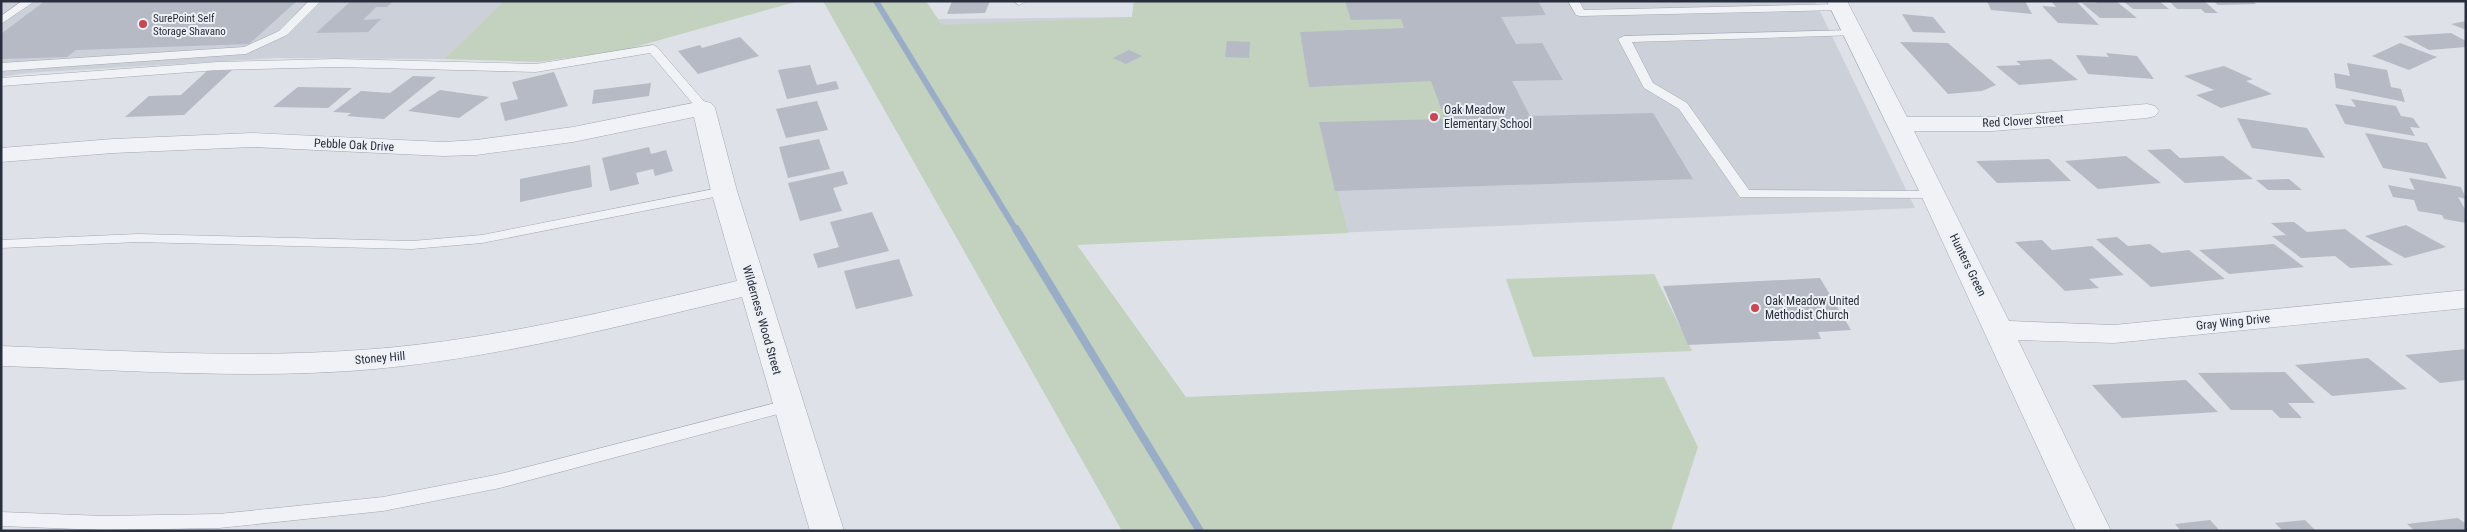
<svg xmlns="http://www.w3.org/2000/svg" width="2467" height="532" viewBox="0 0 2467 532" font-family="'Roboto Condensed',sans-serif">
<style>
.built{fill:#ccd0d9}
.green{fill:#c3d1bf}
.lines{fill:none;stroke-linecap:round;stroke-linejoin:round}
.stream-far1{stroke:#9aadc6;stroke-width:6}
.stream{stroke:#9aadc6;stroke-width:8}
.building{fill:#b5bac4}
.lane-casing{stroke:#a4a8b1;stroke-width:1}
.street-casing{stroke:#a4a8b1;stroke-width:1}
.lane{fill:#f0f2f5;fill-rule:evenodd}
.street{fill:#f0f2f5;fill-rule:evenodd}
.poi-dot{fill:#c94653;stroke:#edf0f5;stroke-width:2}
.labels{text-anchor:middle;dominant-baseline:central;stroke-width:4;stroke-linejoin:round;paint-order:stroke}
.far-poi-label{font-size:11px;fill:#282e3d;stroke:#edf0f5;text-anchor:start}
.poi-label{font-size:12px;fill:#282e3d;stroke:#edf0f5;text-anchor:start}
.street-label{font-size:12px;fill:#282e3d;stroke:#edf0f5}
</style>
<rect width="100%" height="100%" fill="#dee1e7"/>
<g class="built">
<polygon points="1,1 504,1 444,59 277,58 26,73 1,77"/>
<polygon points="1134,1 1815,1 1915,208 1076,244 938,19 1132,17"/>
</g>
<g class="green">
<polygon points="504,1 799,1 624,50 539,62 444,59"/>
<polygon points="823,1 926,1 942,25 1132,17 1134,1 1345,1 1352,20 1401,19 1404,28 1300,32 1309,87 1431,81 1445,119 1320,122 1348,233 1077,245 1186,397 1664,377 1698,447 1671,531 1122,531"/>
<polygon points="1654,274 1692,351 1533,357 1506,279"/>
</g>
<g class="lines">
<polyline class="stream-far1" points="876,1 1016,230"/>
<polyline class="stream" points="1016,229 1200,531"/>
</g>
<g class="building">
<polygon points="45,1 297,1 249,44 76,50 67,57 1,59 1,34"/>
<polygon points="351,1 393,1 387,7 376,7 363,20 381,19 368,32 316,33"/>
<polygon points="952,1 990,1 985,13 947,14"/>
<polygon points="1345,1 1538,1 1546,15 1501,17 1516,44 1542,43 1563,80 1512,81 1530,116 1653,113 1693,179 1335,191 1319,122 1445,119 1431,81 1309,87 1300,32 1404,28 1401,19 1351,20"/>
<polygon points="1987,1 2025,1 2032,14 1991,10"/>
<polygon points="2051,1 2077,2 2099,25 2058,23 2042,6 2056,7"/>
<polygon points="2095,1 2116,1 2137,18 2100,18 2082,3 2097,3"/>
<polygon points="2123,1 2159,1 2169,9 2133,9"/>
<polygon points="2169,1 2204,1 2218,13 2205,13 2201,9 2177,9"/>
<polygon points="2213,1 2252,1 2256,4 2218,5"/>
<polygon points="1902,14 1933,17 1946,33 1913,32"/>
<polygon points="2466,21 2466,30 2451,24"/>
<polygon points="2451,33 2466,41 2466,47 2429,50 2403,36"/>
<polygon points="740,37 759,56 698,74 678,51 700,45 702,48"/>
<polygon points="1227,41 1250,42 1249,58 1225,57"/>
<polygon points="1900,42 1948,43 1996,85 1982,91 1948,94"/>
<polygon points="2400,43 2437,57 2409,70 2372,56"/>
<polygon points="1129,50 1142,56 1126,64 1113,58"/>
<polygon points="2106,53 2137,56 2154,79 2088,74 2076,55 2109,57"/>
<polygon points="2051,59 2078,80 2019,85 1996,66 2021,65 2016,61"/>
<polygon points="2347,63 2387,70 2391,87 2401,89 2405,102 2336,88 2334,73 2350,76"/>
<polygon points="810,65 817,85 836,81 839,89 787,99 778,70"/>
<polygon points="2224,66 2253,79 2246,81 2272,94 2221,108 2196,95 2214,90 2184,76"/>
<polygon points="232,70 184,115 125,117 149,96 181,95 207,71"/>
<polygon points="554,72 568,106 505,121 500,103 518,99 512,82"/>
<polygon points="413,76 436,77 384,119 347,116 351,113 333,112 361,91 390,93"/>
<polygon points="651,83 649,96 592,104 594,90"/>
<polygon points="298,87 352,88 328,108 273,107"/>
<polygon points="440,90 489,97 459,118 408,111"/>
<polygon points="2351,99 2396,106 2401,116 2413,118 2420,128 2410,127 2415,136 2345,124 2335,104 2356,107"/>
<polygon points="817,101 828,130 786,138 776,109"/>
<polygon points="2237,118 2307,128 2325,158 2252,148"/>
<polygon points="2365,133 2427,143 2447,179 2383,168"/>
<polygon points="819,139 830,169 788,178 779,147"/>
<polygon points="649,147 651,154 666,150 673,171 655,176 653,169 636,173 639,184 610,191 602,158"/>
<polygon points="2170,149 2180,158 2223,156 2253,179 2185,183 2147,150"/>
<polygon points="2126,156 2161,183 2098,189 2065,161"/>
<polygon points="2049,159 2071,181 1997,183 1976,161"/>
<polygon points="590,165 592,187 520,202 520,179"/>
<polygon points="843,171 848,184 833,188 842,211 800,221 788,183"/>
<polygon points="2409,178 2461,187 2466,199 2458,197 2466,211 2466,223 2444,219 2442,215 2418,211 2414,200 2393,197 2388,185 2415,190"/>
<polygon points="2289,179 2302,190 2268,190 2256,180"/>
<polygon points="872,212 889,251 818,268 813,254 839,247 830,222"/>
<polygon points="2294,222 2307,232 2345,229 2393,265 2350,268 2335,256 2301,258 2272,236 2286,235 2271,223"/>
<polygon points="2406,225 2446,247 2405,258 2365,236"/>
<polygon points="2117,237 2128,246 2150,244 2162,253 2189,250 2225,279 2151,287 2096,239"/>
<polygon points="2042,240 2052,250 2092,246 2124,275 2089,279 2099,288 2065,291 2015,242"/>
<polygon points="2274,244 2304,267 2229,274 2199,250"/>
<polygon points="899,259 913,296 856,309 844,271"/>
<polygon points="1820,278 1851,330 1818,332 1821,339 1688,345 1663,286"/>
<polygon points="2466,349 2466,380 2440,383 2405,355"/>
<polygon points="2368,358 2407,389 2332,396 2295,365"/>
<polygon points="2285,372 2315,403 2288,403 2302,418 2280,418 2272,410 2231,410 2198,373"/>
<polygon points="2186,380 2218,412 2122,418 2092,385"/>
<polygon points="2458,518 2466,524 2466,531 2415,531 2407,524"/>
<polygon points="2210,520 2220,531 2181,531 2175,524"/>
<polygon points="2305,520 2316,531 2283,531 2275,523"/>
</g>
<g class="lines">
<defs>
<g id="lane">
<polygon points="22,1 35,1 1,24 1,16"/>
<polygon points="309,1 321,1 287,35 246,54 1,71 1,63 244,47 279,31"/>
<polygon points="1013,1 1025,1 1025,2 1019,5"/>
<polygon points="1568,1 1579,1 1584,10 1840,4 1846,7 1840,10 1580,16 1576,15"/>
<polygon points="1853,30 1857,31 1857,35 1632,42 1653,83 1687,103 1749,190 1934,191 1939,192 1941,195 1939,198 1740,197 1679,109 1644,88 1618,39 1624,36"/>
<polygon points="653,45 657,47 707,105 709,108 707,111 699,111 650,53 536,72 337,67 218,70 1,86 1,78 218,62 337,59 536,64"/>
<polygon points="724,187 731,191 729,194 482,243 412,249 138,242 1,248 1,240 138,234 412,241 482,235"/>
<polygon points="787,400 793,402 796,406 793,410 500,488 383,511 219,528 104,530 1,526 1,512 104,516 219,514 383,497 500,474"/>
</g>
<g id="street">
<polygon points="1827,1 1847,1 1907,117 1993,117 2147,104 2155,106 2159,111 2155,116 2147,118 1993,131 1914,131 2009,321 2114,325 2466,290 2466,308 2114,343 2018,340 2111,531 2076,531 1921,195"/>
<path d="M703 101 711 103 715 108 737 191 844 531H810L742 297C620 326 501 357 375 369 251 380 126 370 1 366V346C126 351 250 359 374 349 498 339 617 309 737 281L711 191 694 117 573 142 476 155 443 156 252 147 113 153 1 162V148L113 139 252 133 443 142 476 140 573 127Z"/>
</g>
</defs>
<use href="#lane" class="lane-casing"/>
<use href="#street" class="street-casing"/>
<use href="#lane" class="lane"/>
<use href="#street" class="street"/>
</g>
<g class="poi-dot">
<circle cx="143" cy="24" r="5"/>
<circle cx="1434" cy="117" r="5"/>
<circle cx="1755" cy="308" r="5"/>
</g>
<g class="labels">
<g class="far-poi-label">
<text x="153" y="18">SurePoint Self<tspan x="153" dy="13">Storage Shavano</tspan></text>
</g>
<g class="poi-label">
<text x="1444" y="110">Oak Meadow<tspan x="1444" dy="14">Elementary School</tspan></text>
<text x="1765" y="301">Oak Meadow United<tspan x="1765" dy="14">Methodist Church</tspan></text>
</g>
<g class="street-label">
<text transform="translate(2023 121) rotate(-3)">Red Clover Street</text>
<text transform="translate(354 145) rotate(3)">Pebble Oak Drive</text>
<text transform="translate(1968 265) rotate(64)">Hunters Green</text>
<text transform="translate(762 320) rotate(74)">Wilderness Wood Street</text>
<text transform="translate(2233 322) rotate(-6)">Gray Wing Drive</text>
<text transform="translate(380 358) rotate(-5)">Stoney Hill</text>
</g>
</g>
<rect width="2467" height="532" fill="none" stroke="#282e3d" stroke-width="5"/>
</svg>
